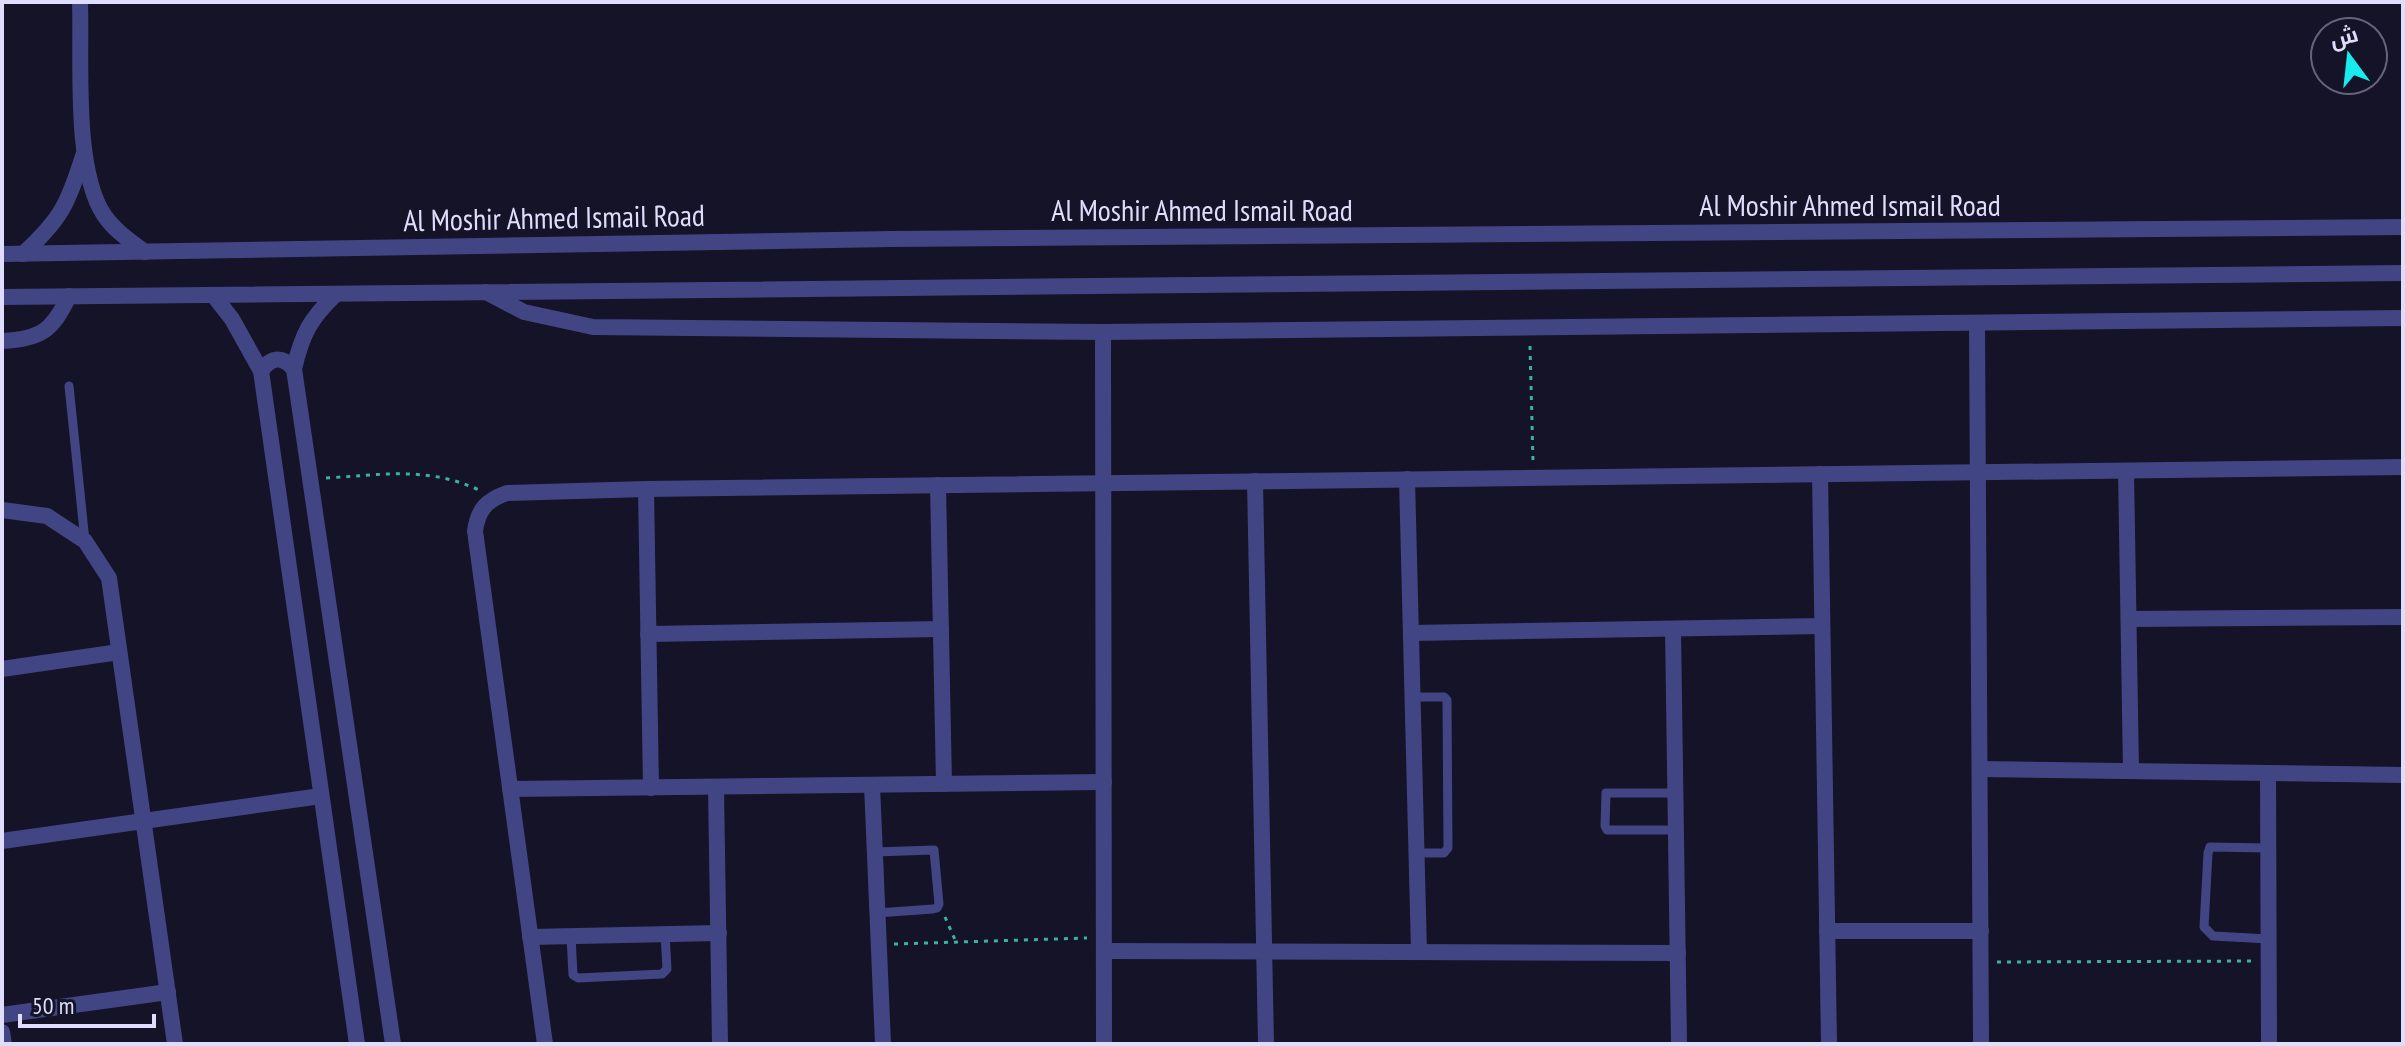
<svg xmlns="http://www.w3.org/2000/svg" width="2405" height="1046" viewBox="0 0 2405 1046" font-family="'PT Sans Narrow',Cairo,sans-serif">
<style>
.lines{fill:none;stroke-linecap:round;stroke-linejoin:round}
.path{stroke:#3bb2a1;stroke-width:3;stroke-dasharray:4 6;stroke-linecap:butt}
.service{stroke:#424583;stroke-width:9}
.minor{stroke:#424583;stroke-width:16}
.tertiary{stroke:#424583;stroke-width:16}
.labels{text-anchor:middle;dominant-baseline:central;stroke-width:8;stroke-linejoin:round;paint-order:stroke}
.street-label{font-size:30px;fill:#deddfc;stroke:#141328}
</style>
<rect width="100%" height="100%" fill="#141328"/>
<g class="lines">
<g class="path">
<polyline points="1530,346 1533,462"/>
<path d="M326 478C381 475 427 466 479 490"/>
<polyline points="945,917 956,942"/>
<polyline points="894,944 1087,938"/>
<polyline points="1997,962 2253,961"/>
</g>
<g class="service">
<polyline points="69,386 85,541"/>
<polyline points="1413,697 1444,697 1447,700 1448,848 1444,853 1417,853"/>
<polyline points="1675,793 1606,793 1605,826 1607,830 1676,830"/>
<polyline points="2268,848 2210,847 2208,853 2204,927 2213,936 2269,939"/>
<polyline points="875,852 934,850 939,904 937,908 933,909 877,913"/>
<polyline points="571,936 573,975 578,978 662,974 667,969 665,934"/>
</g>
<g class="minor">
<path d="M80 2C82 60 73 168 104 215 115 231 130 241 145 252"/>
<path d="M23 254C61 219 68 204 83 156"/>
<polyline points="486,292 524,312 593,327 1103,332 2403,318"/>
<path d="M336 294C310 319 302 334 294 369L393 1044"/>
<polyline points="214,296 232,319 261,371 357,1044"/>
<polyline points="1977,323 1981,1044"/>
<polyline points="1103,332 1104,1044"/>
<path d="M2 341C41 339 52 331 69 296"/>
<path d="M261 371C271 357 282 355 294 369"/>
<polyline points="2126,471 2131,771"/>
<polyline points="1820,474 1829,1044"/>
<polyline points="1407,479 1419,952"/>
<polyline points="1255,481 1266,1044"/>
<polyline points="938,485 944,784"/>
<polyline points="646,489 651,788"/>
<polyline points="2,510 47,516 85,541 109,578 175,1044"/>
<polyline points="2129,619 2403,617"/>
<polyline points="1673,629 1679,1044"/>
<polyline points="1411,633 1822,626"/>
<polyline points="648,634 941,629"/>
<polyline points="2,669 119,652"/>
<polyline points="1980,769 2403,775"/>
<polyline points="2268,773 2269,1044"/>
<polyline points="872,785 883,1044"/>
<polyline points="716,787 720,1044"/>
<polyline points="510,789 1104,782"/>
<polyline points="2,841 321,796"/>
<polyline points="1827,931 1981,931"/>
<polyline points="530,937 719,933"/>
<polyline points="1104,951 1678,953"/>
<polyline points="2,1015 168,992"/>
<polyline points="2,1032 4,1044"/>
<path d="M545 1044 475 531C478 509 487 500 507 493L646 489 2403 467"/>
</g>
<g class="tertiary">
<polyline points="2,254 891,239 2403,227"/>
<polyline points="2,297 2403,273"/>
</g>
</g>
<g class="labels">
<g class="street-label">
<text x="1850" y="204">Al Moshir Ahmed Ismail Road</text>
<text x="1202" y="209">Al Moshir Ahmed Ismail Road</text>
<text transform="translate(554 217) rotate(-1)">Al Moshir Ahmed Ismail Road</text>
</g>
</g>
<rect width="2405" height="1046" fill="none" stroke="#deddfc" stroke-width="8"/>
<g transform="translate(2349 56) rotate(345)"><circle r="38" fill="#141328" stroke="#65647d" stroke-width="2"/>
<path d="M0-6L14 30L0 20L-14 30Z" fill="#18eaed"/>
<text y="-12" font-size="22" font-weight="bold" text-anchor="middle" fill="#deddfc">ش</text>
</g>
<path d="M20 1014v12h134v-12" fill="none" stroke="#deddfc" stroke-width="4"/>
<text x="32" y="1014" font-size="24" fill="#deddfc" stroke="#141328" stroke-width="6" paint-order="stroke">50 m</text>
</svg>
